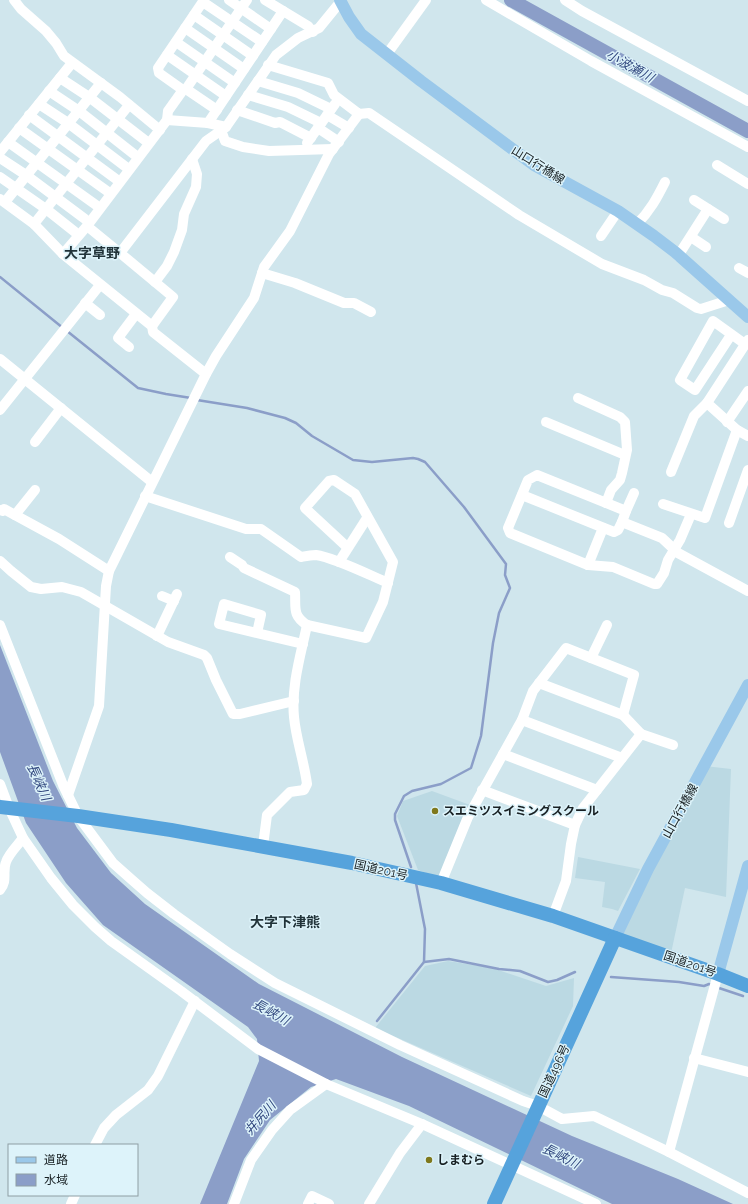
<svg xmlns="http://www.w3.org/2000/svg" width="748" height="1204" viewBox="0 0 748 1204" font-family="Raleway,'Noto Sans JP',sans-serif">
<style>
.built{fill:#bbd9e3}
.water{fill:#8b9ec8}
.lines{fill:none;stroke-linecap:round;stroke-linejoin:round}
.stream{stroke:#8b9ec8;stroke-width:2.5}
.river{stroke:#8b9ec8;stroke-width:14}
.minor{stroke:#fff;stroke-width:10}
.major{stroke:#9ac8ea;stroke-width:12}
.highway{stroke:#56a3dc;stroke-width:14}
.poi-dot{fill:#7f781c;stroke:#ddf3fa;stroke-width:1.5}
.labels{text-anchor:middle;dominant-baseline:central;stroke-width:3;stroke-linejoin:round;paint-order:stroke}
.street-label{font-size:12px;fill:#171f22;stroke:#ddf3fa}
.poi-label{font-size:12px;font-weight:bold;fill:#171f22;stroke:#ddf3fa;text-anchor:start}
.water-label{font-size:13px;font-style:italic;fill:#32487f;stroke:#ddf3fa}
.quarter-label{font-size:14px;font-weight:bold;fill:#213339;stroke:#ddf3fa}
</style>
<rect width="100%" height="100%" fill="#d0e6ed"/>
<g class="built">
<polygon points="705,766 731,769 726,897 685,888 670,958 615,938"/>
<polygon points="432,791 470,805 440,878 418,870 397,816 403,801"/>
<polygon points="578,857 640,869 618,911 612,909 602,907 605,882 575,878"/>
<polygon points="448,961 492,968 546,986 574,978 573,1006 531,1096 375,1028 425,966"/>
</g>
<polygon class="water" points="0,645 53,781 77,828 111,873 145,904 259,984 402,1057 572,1136 678,1179 733,1204 612,1204 409,1106 336,1079 311,1087 270,1120 244,1159 227,1204 200,1204 259,1061 257,1039 248,1027 103,925 66,883 26,823 0,752"/>
<g class="lines">
<g class="stream">
<polyline points="0,277 63,328"/>
<polyline points="67,331 138,388 166,394 191,398"/>
<polyline points="197,400 247,408 285,418 296,423 312,436 353,460 372,462 413,458 418,459 425,462 464,507 506,564 505,575 510,588 499,613 493,643 481,736 471,768 441,784 412,791 404,796 395,814 395,820 411,867"/>
<polyline points="424,962 449,959 499,969 520,971 548,982 557,980 575,972"/>
<polyline points="611,977 679,982 704,986 709,984 712,985"/>
<polyline points="716,987 743,996"/>
<polyline points="377,1021 424,962 425,929 416,883"/>
</g>
<polyline class="river" points="511,0 748,131"/>
<g class="minor">
<polyline points="14,0 21,9 46,31 56,43 64,56 120,97 160,130"/>
<polyline points="229,0 271,29"/>
<polyline points="265,0 308,26 313,32"/>
<polyline points="486,0 591,61 748,147"/>
<polyline points="565,0 582,11 748,101"/>
<polyline points="203,2 262,42"/>
<polyline points="194,15 253,56"/>
<polyline points="185,28 244,69"/>
<polyline points="176,42 235,83"/>
<polyline points="387,54 426,0"/>
<polyline points="167,55 226,96"/>
<polyline points="268,65 328,83 334,95 359,114 369,113 519,215 602,264 644,280 662,290 673,293 697,308 701,309 729,300"/>
<polyline points="60,78 89,97 146,141"/>
<polyline points="258,81 298,93 331,109"/>
<polyline points="186,89 217,110"/>
<polyline points="183,90 186,89 247,0"/>
<polyline points="49,91 79,111 135,155"/>
<polyline points="248,95 288,107 321,123"/>
<polyline points="39,104 68,123 126,167"/>
<polyline points="237,110 275,123 280,122 311,138"/>
<polyline points="29,115 116,179"/>
<polyline points="327,115 349,128"/>
<polyline points="167,120 168,111 183,90 159,73 158,68 204,0"/>
<polyline points="208,123 283,11"/>
<polyline points="19,128 107,191"/>
<polyline points="318,128 339,142"/>
<polyline points="221,130 225,141 243,147 269,151 333,149"/>
<polyline points="8,142 96,205"/>
<polyline points="307,143 335,104"/>
<polyline points="0,152 72,63"/>
<polyline points="0,158 26,175 85,219"/>
<polyline points="717,165 748,184"/>
<polyline points="0,177 46,209 75,232"/>
<polyline points="0,199 34,224 63,254 152,326 153,332 206,374"/>
<polyline points="694,200 724,219"/>
<polyline points="5,202 101,83"/>
<polyline points="34,224 129,105"/>
<path d="M637 224C650 211 657 198 665 182"/>
<polyline points="87,226 120,253 206,141 226,127 276,55 298,38 319,28 341,1"/>
<polyline points="601,236 618,211"/>
<polyline points="691,237 706,247"/>
<polyline points="120,253 173,297 152,326"/>
<polyline points="63,254 87,226 167,120 208,123 226,127"/>
<polyline points="678,256 708,209"/>
<polyline points="739,268 748,273"/>
<polyline points="262,273 295,283 344,303 354,303 371,312"/>
<polyline points="155,282 167,266 174,252 182,230 184,214 196,187 197,174 192,159"/>
<polyline points="85,303 100,315"/>
<polyline points="731,335 695,390 680,380 713,321 745,344"/>
<polyline points="748,340 707,403 737,430 748,436"/>
<polyline points="129,347 118,338 136,314"/>
<polyline points="0,359 152,482"/>
<polyline points="578,398 620,417 625,422 627,450 622,473 620,480 611,490 606,503"/>
<polyline points="0,410 100,285"/>
<polyline points="546,422 625,455"/>
<polyline points="727,422 748,391"/>
<polyline points="35,442 61,408"/>
<polyline points="671,472 694,416 707,403"/>
<polyline points="522,495 614,532 618,530 622,522 662,538 678,553 748,591"/>
<path d="M145 496 246 529H261L301 557C306 556 310 555 316 555 336 558 369 575 388 583"/>
<polyline points="663,504 705,518 737,430"/>
<polyline points="0,510 3,511 4,509 59,539 109,571"/>
<polyline points="626,511 634,493"/>
<polyline points="15,515 35,490"/>
<polyline points="622,522 626,511 537,475 528,480 508,528 510,533 588,565 613,567 654,584 657,584 664,573 668,560 680,540 689,519"/>
<polyline points="729,523 748,470"/>
<path d="M230 557 242 565 244 568 295 592C296 608 292 615 307 625"/>
<polyline points="0,561 11,571 31,587 41,589 62,587 81,592 168,642 204,655 207,658 216,680 233,714 240,714 294,701"/>
<polyline points="339,562 367,518"/>
<polyline points="588,565 603,528"/>
<polyline points="162,596 174,601"/>
<polyline points="0,625 63,785 78,816 113,863 131,879 147,893 174,914 230,954 275,983 400,1045 523,1101 538,1106 562,1119 594,1116 669,1152 748,1193"/>
<polyline points="257,633 261,615 224,604 219,624 303,644"/>
<polyline points="157,636 177,594"/>
<polyline points="591,658 607,625"/>
<polyline points="539,683 623,715 641,734"/>
<polyline points="522,720 622,758"/>
<polyline points="503,754 597,790"/>
<polyline points="0,784 9,808 23,838 51,878 73,905 95,927 111,941 181,991 258,1049 326,1084 422,1124 596,1204"/>
<polyline points="482,790 575,825 571,844 566,881 553,916"/>
<polyline points="68,795 99,706 106,586 109,571 113,563 206,374 216,356 254,298 264,267 290,231 329,154 359,114"/>
<polyline points="575,825 583,808 641,734 673,745"/>
<path d="M263 846 267 815 290 792 304 790 307 784C304 761 296 739 294 717 291 686 301 654 307 625L366 638 383 602 393 562 355 494 334 480 329 481 305 508 347 547"/>
<polyline points="441,883 468,817 522,720 533,691 566,648 634,675 623,715"/>
<path d="M0 890C8 881 2 872 6 862 9 853 18 845 23 838"/>
<polyline points="694,1058 748,1072"/>
<polyline points="95,1145 104,1128 116,1115 148,1090 158,1076 195,1001"/>
<polyline points="669,1152 718,974"/>
<polyline points="71,1204 75,1195"/>
<polyline points="234,1204 251,1160 272,1130 290,1110 326,1084"/>
<polyline points="308,1204 312,1196 329,1204"/>
<polyline points="369,1204 400,1153 422,1124"/>
</g>
<g class="major">
<polyline points="340,0 349,17 361,34 421,81 534,165 618,211 654,236 675,252 748,317"/>
<polyline points="615,938 648,869 748,685"/>
<polyline points="718,974 748,866"/>
</g>
<g class="highway">
<polyline points="0,807 78,816 171,830 352,863 441,883 553,916 718,974 748,986"/>
<polyline points="494,1204 615,938"/>
</g>
</g>
<g class="poi-dot">
<circle cx="435" cy="811" r="4"/>
<circle cx="429" cy="1160" r="4"/>
</g>
<g class="labels">
<g class="street-label">
<text transform="translate(538 165) rotate(32)">山口行橋線</text>
<text transform="translate(680 811) rotate(-61)">山口行橋線</text>
<text transform="translate(381 870) rotate(13)">国道201号</text>
<text transform="translate(690 964) rotate(19)">国道201号</text>
<text transform="translate(554 1071) rotate(-65)">国道496号</text>
</g>
<g class="poi-label">
<text x="443" y="811">スエミツスイミングスクール</text>
<text x="437" y="1160">しまむら</text>
</g>
<g class="water-label">
<text transform="translate(630 66) rotate(29)">小波瀬川</text>
<text transform="translate(39 782) rotate(66)">長峡川</text>
<text transform="translate(271 1012) rotate(29)">長峡川</text>
<text transform="translate(260 1118) rotate(-49)">井尻川</text>
<text transform="translate(561 1156) rotate(26)">長峡川</text>
</g>
<g class="quarter-label">
<text x="92" y="253">大字草野</text>
<text x="285" y="922">大字下津熊</text>
</g>
</g>
<rect x="8" y="1144" width="130" height="52" fill="#ddf3fa" stroke="#8e9ea4"/>
<rect x="16" y="1157" width="20" height="6" fill="#9ac8ea" stroke="#8e9ea4"/>
<text x="44" y="1164" font-size="12" fill="#171f22">道路</text>
<rect x="16" y="1174" width="20" height="12" fill="#8b9ec8" stroke="#8e9ea4"/>
<text x="44" y="1184" font-size="12" fill="#171f22">水域</text>
</svg>
